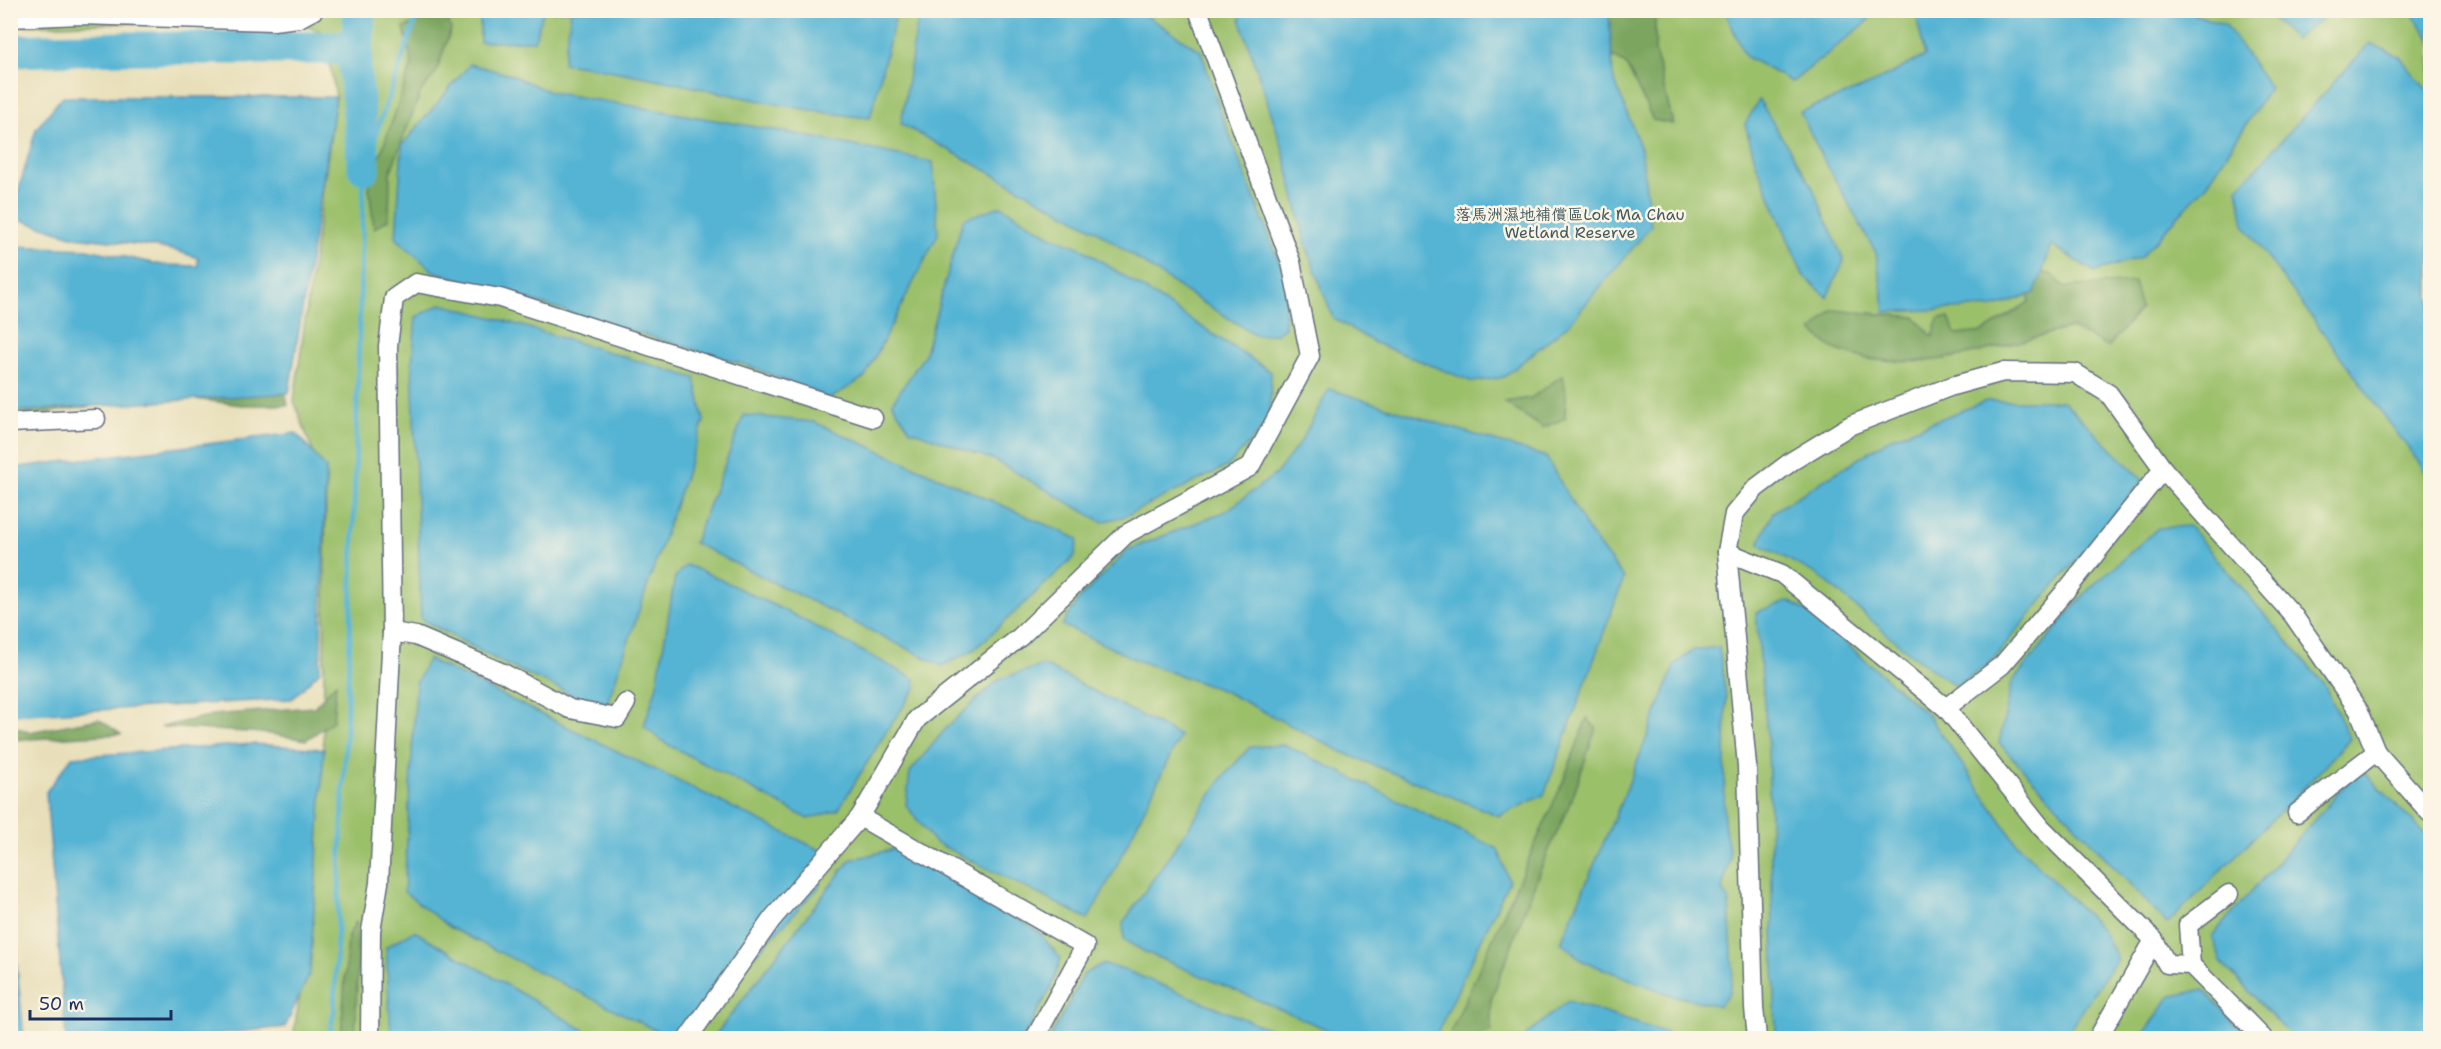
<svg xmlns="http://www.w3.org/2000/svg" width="2441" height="1049" viewBox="0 0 2441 1049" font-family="'Shantell Sans','LXGW WenKai TC',sans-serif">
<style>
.green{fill:#9bc06a;stroke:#5b7864;stroke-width:1.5}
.forest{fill:#7ca65e;stroke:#4c6a5e;stroke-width:1.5}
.water{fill:#55b4d4;stroke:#387299;stroke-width:1.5}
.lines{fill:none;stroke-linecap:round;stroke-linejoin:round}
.stream{stroke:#55b4d4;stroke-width:5}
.river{stroke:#55b4d4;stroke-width:33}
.minor-casing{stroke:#636d7e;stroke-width:21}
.minor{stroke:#fff;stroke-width:18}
.labels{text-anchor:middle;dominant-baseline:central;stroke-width:5;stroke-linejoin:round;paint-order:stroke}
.park-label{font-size:16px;fill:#415a62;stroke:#fcf5e5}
</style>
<rect width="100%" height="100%" fill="#fcf5e5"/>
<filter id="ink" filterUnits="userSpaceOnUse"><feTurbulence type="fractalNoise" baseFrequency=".0167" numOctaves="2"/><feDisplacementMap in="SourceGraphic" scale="12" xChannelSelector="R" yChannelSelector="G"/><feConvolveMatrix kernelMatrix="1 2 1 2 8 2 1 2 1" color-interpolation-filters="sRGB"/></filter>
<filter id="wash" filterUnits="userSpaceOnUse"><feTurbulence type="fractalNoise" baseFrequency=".008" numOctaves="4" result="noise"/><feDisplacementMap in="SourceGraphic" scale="24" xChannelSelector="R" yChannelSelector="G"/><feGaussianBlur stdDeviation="1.35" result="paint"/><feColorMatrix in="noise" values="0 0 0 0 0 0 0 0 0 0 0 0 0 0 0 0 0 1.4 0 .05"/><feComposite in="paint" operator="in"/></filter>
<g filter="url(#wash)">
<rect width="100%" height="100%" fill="#e8dfba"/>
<polygon class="green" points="10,11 2430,11 2430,1038 293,1038 300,994 323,759 326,477 313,452 294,401 336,97 324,33 287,19 11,26"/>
<g class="forest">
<polygon points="443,10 445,11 451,29 436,73 421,91 390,173 389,219 374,228 368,180 381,153 412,64 404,28"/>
<polygon points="1587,11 1655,11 1655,51 1673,124 1653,120 1626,64 1594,45"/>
<path d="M2032 272 2051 274 2065 287 2134 282 2141 308 2108 347 2071 328C1996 346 1913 380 1837 350 1828 347 1820 337 1812 331L1833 310 1915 317 1933 337 1939 318H1949L1956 335 1983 332 2029 302Z"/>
<polygon points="1563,375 1566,393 1565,418 1543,428 1504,402 1531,398"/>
<polygon points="284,387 288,405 242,405 163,395 22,417 11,413 11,399"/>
<polygon points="336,683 333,721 306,740 264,733 161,727 212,715 314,707"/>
<polygon points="1587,718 1596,728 1573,796 1539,873 1491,1000 1491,1031 1471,1038 1448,1038 1562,784"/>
<polygon points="99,719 121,734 11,740 11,725 29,732"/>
<polygon points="356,922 358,958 355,1038 341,1038 348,935"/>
</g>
<g class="water">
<polygon points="1242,10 1609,11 1613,76 1641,149 1651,226 1570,323 1504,377 1473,382 1375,343 1333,318 1306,245 1282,146 1240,19"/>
<polygon points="480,11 480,10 544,11 534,41 480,42"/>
<path d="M571 11V10L897 11 870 118C766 108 666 76 563 63Z"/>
<polygon points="919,11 1139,11 1201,51 1221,113 1286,279 1285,327 1275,334 1256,335 1189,294 1092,228 901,124"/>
<polygon points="1725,11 1877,11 1861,27 1792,82 1745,56"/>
<polygon points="1923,11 2184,11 2226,25 2270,88 2208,183 2141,257 2094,272 2052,245 2035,293 1995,307 1885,312 1876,253 1824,160 1800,112 1867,86 1925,56 1917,19"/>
<polygon points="2265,11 2332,11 2295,39"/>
<polygon points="2410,11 2430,11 2430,39"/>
<polygon points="2370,43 2399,56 2430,94 2430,478 2244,225 2238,188"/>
<polygon points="470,64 511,75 550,92 786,132 933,162 938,234 865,377 830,399 752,367 433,271 396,238 402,145"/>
<polygon points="62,97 336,97 289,393 11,412 12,246 87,249 163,265 198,266 198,258 177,251 152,246 75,237 11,217 36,129"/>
<polygon points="1759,100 1812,186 1844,261 1827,297 1803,275 1756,163 1745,124"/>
<polygon points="1001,206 1050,236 1081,248 1271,372 1270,420 1228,466 1125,516 1102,522 994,460 910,430 892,403 924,356 963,219"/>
<polygon points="441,304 499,319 695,378 704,421 605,710 501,662 421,619 412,363 416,317"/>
<polygon points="1329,389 1546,457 1591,535 1624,578 1544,795 1499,816 1344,753 1224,691 1139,661 1062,625 1080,598 1128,550 1226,511 1277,473 1301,441"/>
<polygon points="1986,401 2063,401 2143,480 1988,665 1956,686 1909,653 1820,576 1759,544 1773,512 1891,438"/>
<polygon points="744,415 814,422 1078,539 1075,556 974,650 942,666 694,543"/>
<polygon points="296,433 326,468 320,671 292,699 11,715 11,468"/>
<polygon points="2189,526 2324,684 2350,739 2308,784 2167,924 1999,743 2012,682 2088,590 2158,528"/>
<polygon points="686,565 707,573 794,615 915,679 916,688 886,732 838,810 808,819 665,743 644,726 657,685 675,577"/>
<polygon points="1789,601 1815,616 1929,716 2017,844 2102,930 2117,959 2064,1038 1776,1038 1768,746 1756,612"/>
<polygon points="1719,647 1726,696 1724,821 1730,857 1722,890 1729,901 1733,972 1729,994 1719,1006 1671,995 1583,961 1561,942 1627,788 1675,664 1694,650"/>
<polygon points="428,659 826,853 819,887 677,1038 671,1038 451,928 404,892 416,684"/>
<polygon points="1044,665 1180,736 1112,875 1088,919 934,842 906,805 910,772 947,727 999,679"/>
<polygon points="253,744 324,749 310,973 285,1027 181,1038 66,1038 46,792 72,757"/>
<polygon points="1285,745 1498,849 1509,881 1435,1038 1347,1038 1145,952 1124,940 1123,923 1223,777 1250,747"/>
<polygon points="2360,768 2430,839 2430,1038 2293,1038 2221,962 2212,936"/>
<polygon points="898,848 1039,932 1061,959 1052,986 1023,1038 713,1038 850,860"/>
<polygon points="10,866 17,969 24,1038 11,1038"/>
<polygon points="414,931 598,1038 391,1038 386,947"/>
<polygon points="1102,964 1125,970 1291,1038 1050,1038 1084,974"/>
<polygon points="2203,989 2248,1038 2141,1038 2170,997"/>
<polygon points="1568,1001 1682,1038 1525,1038 1528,1033"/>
</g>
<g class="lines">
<polyline class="stream" points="329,1038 334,1011 351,611 364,168 419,10"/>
<g class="river">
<polyline points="360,10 355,69 364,168"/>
<polyline points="10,51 124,48 357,48"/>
</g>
</g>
</g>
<g filter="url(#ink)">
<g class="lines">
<defs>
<g id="minor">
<polyline points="10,18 80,15 273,21 299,18 314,10"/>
<polyline points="10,423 96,419"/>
<polyline points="2163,469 2293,615 2359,711 2376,752 2297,813"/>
<polyline points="1727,552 1782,574 1946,708 2041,827 2154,940 2098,1038"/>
<polyline points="392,632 416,636 503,673 570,709 617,718 626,703"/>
<polyline points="2376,752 2430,813"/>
<polyline points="2154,940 2167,964 2191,965 2263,1038"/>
<polyline points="2191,965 2188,925 2229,894"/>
<polyline points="370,1038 371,931 379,883 392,632 388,346 394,298 416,283 500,298 873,418"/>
<polyline points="688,1038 772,919 860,817"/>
<polyline points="1035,1038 1085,946 860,817 917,719 1020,637 1126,534 1250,467 1310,356 1291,262 1198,10"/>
<polyline points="1757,1038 1754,1008 1747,766 1727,552 1734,514 1756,488 1792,461 1851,425 1952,386 2003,372 2075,373 2109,394 2163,469 2069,587 2002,665 1946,708"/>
</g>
</defs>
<use href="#minor" class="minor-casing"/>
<use href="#minor" class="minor"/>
</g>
</g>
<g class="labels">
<g class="park-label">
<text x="1570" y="214">落馬洲濕地補償區Lok Ma Chau<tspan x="1570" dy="18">Wetland Reserve</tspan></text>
</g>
</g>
<rect width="2441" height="1049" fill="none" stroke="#fcf5e5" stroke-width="36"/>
<path d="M30 1010v9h141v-9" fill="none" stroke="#1b2f5e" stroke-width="3"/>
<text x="39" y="1010" font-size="18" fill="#1b2f5e" stroke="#fcf5e5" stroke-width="4.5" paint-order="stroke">50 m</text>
</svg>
